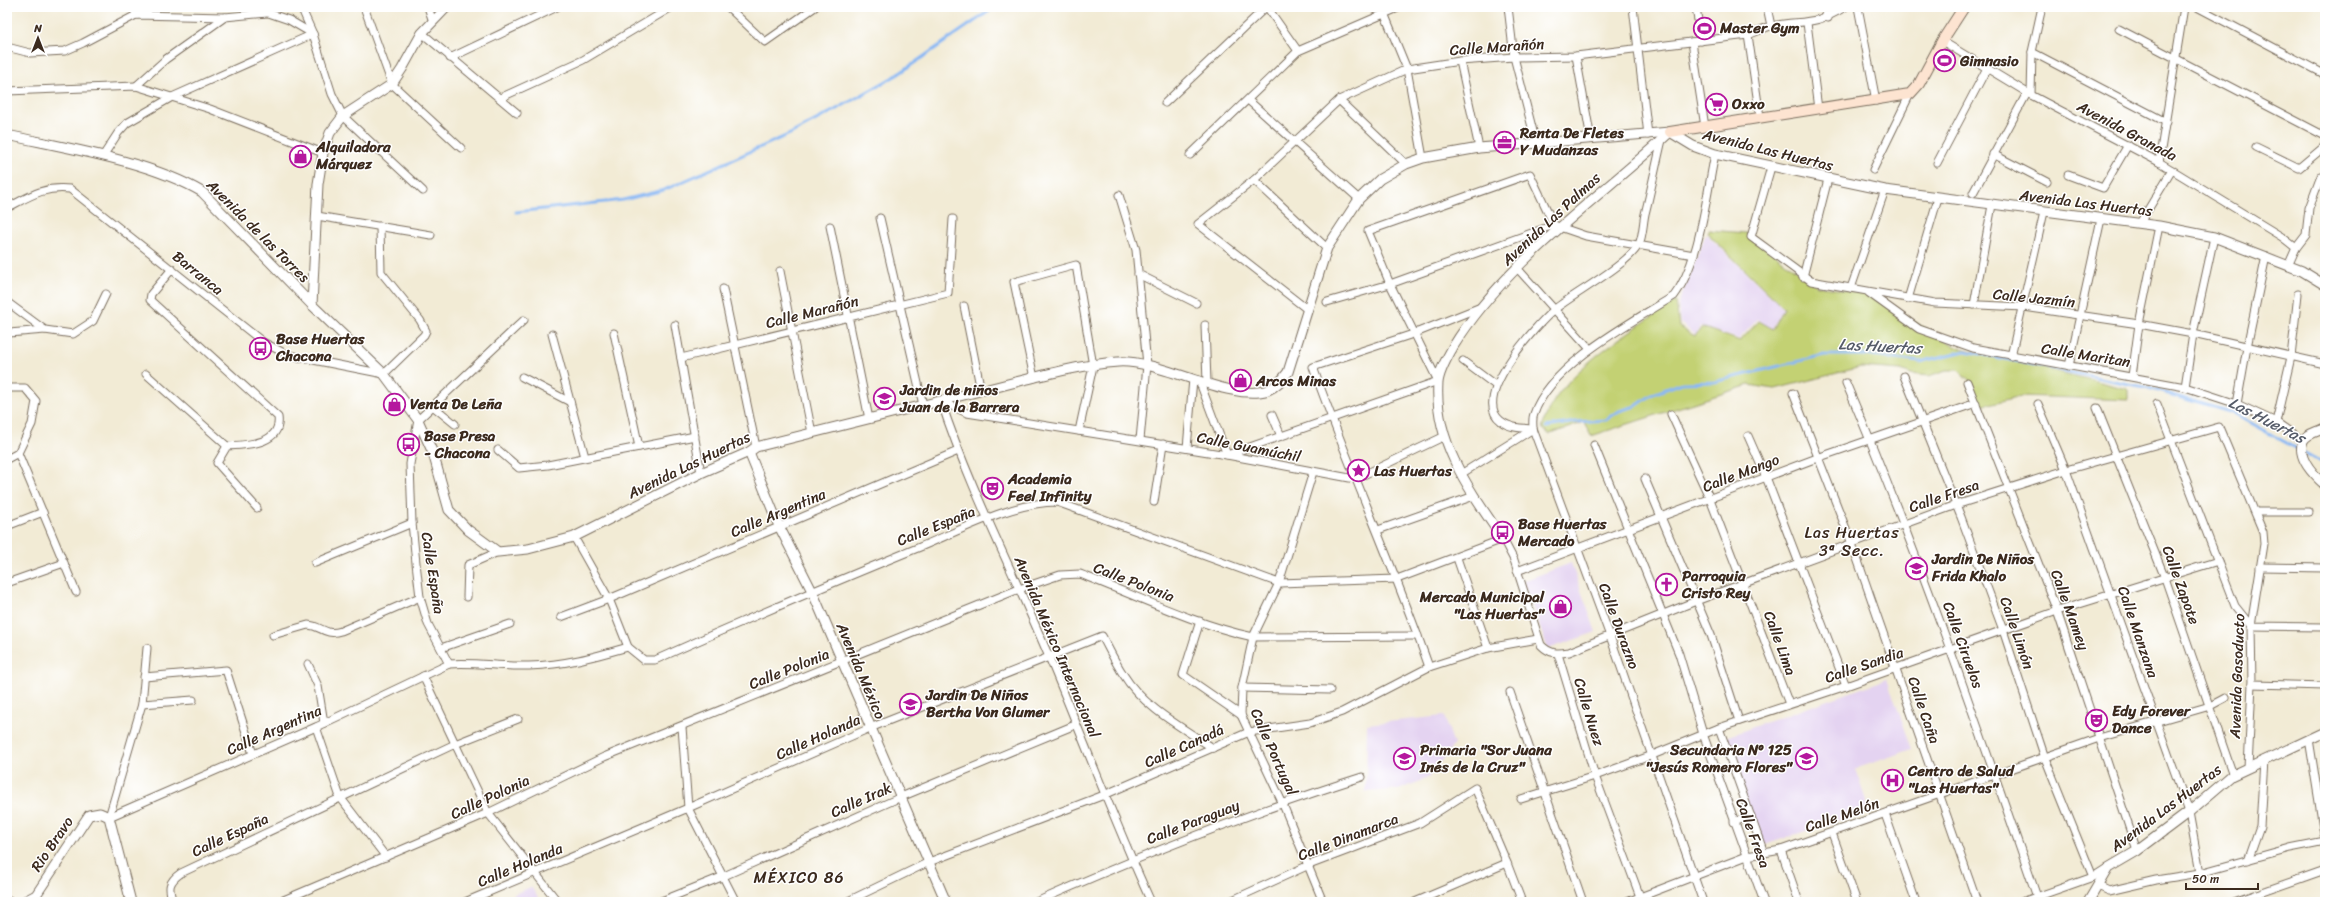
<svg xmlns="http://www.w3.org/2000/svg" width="2332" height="909" viewBox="0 0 2332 909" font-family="Sriracha,sans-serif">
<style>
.built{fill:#e4d3f1}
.green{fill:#c3d173;stroke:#7f7e48}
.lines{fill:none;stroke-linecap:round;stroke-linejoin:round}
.stream{stroke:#89b8f4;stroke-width:3}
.minor-casing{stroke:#7b6e5e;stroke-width:9}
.tertiary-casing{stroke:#7b6e5e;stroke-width:11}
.secondary-casing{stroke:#7b6e5e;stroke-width:12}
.minor{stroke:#fff;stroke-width:7}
.tertiary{stroke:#fff;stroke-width:9}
.secondary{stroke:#fde4d1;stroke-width:10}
.labels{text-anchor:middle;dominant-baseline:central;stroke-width:3;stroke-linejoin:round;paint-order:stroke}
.poi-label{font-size:15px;font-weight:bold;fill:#3b2a1e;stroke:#fff;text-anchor:start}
.street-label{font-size:15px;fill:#3b2a1e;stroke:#fff}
.water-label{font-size:16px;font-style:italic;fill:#565c69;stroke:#fff}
.neighbourhood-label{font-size:16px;letter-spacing:1px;fill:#3b2a1e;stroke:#fff}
</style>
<rect width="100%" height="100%" fill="#fff"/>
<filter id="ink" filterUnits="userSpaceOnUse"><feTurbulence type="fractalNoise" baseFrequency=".025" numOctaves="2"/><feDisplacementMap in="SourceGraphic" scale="8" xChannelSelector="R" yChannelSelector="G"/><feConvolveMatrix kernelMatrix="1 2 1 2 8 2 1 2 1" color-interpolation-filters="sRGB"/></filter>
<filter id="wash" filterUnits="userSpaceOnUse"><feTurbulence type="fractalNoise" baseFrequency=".012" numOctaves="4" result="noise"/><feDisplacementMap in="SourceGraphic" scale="16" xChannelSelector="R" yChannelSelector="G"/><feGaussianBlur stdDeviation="0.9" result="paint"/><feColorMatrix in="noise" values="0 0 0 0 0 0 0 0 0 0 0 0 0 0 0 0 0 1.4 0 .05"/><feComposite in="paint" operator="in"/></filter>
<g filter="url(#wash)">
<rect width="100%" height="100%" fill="#f2ebd5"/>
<g class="built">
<polygon points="1706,234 1783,308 1772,329 1758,319 1739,339 1700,326 1696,335 1680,323 1678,304"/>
<polygon points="1571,563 1596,632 1548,649 1523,581"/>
<polygon points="1887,679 1912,749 1855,769 1869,809 1762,846 1723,738"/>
<polygon points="1444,716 1454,744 1428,778 1401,789 1366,792 1367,724"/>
<polygon points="531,887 541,902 515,902 514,894"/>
</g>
<path class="green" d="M1708 230 1746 233 1817 286 1867 294 1957 347 2128 389V400L2021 396 1981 406 1969 380 1958 370H1946L1929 376 1911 374 1901 370 1861 367 1775 389 1749 385 1591 436 1584 422 1554 433 1549 434 1542 428C1555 373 1632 331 1676 301L1679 327 1695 336 1702 327 1740 341 1759 321 1773 329 1784 308 1707 233Z"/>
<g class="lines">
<g class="stream">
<polyline points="516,212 623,200 664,190 790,134 835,110 897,75 995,7"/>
<polyline points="1546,427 1576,422 1606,420 1619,411 1636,406 1653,394 1682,383 1714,382 1824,355 1865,355 1920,362 1965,351 2145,387 2230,412 2325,464"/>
</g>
</g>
</g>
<g filter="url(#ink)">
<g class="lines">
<defs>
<g id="minor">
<polyline points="134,7 136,15"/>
<polyline points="251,7 289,20 313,34"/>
<polyline points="301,7 313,34 332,94 343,116 423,191"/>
<polyline points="364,7 392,84 461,148"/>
<polyline points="428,7 433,22"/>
<polyline points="728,7 765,42 815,7"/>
<polyline points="1267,7 1298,51"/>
<polyline points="1508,7 1514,57 1536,143"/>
<polyline points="1633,7 1648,135"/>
<polyline points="1696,7 1701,41"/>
<polyline points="1767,7 1771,26"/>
<polyline points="1824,7 1828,18"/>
<polyline points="1858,7 1876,101"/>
<polyline points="2197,7 2324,74"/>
<polyline points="1384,13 1407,69 1423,158"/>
<polyline points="1807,23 1818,109"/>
<polyline points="2119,29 2325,136"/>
<polyline points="422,33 517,113"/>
<polyline points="1748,35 1760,117"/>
<polyline points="1942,41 2031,95 2159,162 2282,237 2296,248"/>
<polyline points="1692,42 1705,127"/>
<polyline points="7,47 30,53 65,51 83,43 136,15 225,17 267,13"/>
<polyline points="2032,52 2166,122"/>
<polyline points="1576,56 1591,139"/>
<polyline points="450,58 557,7"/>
<polyline points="1460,61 1479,148"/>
<polyline points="136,86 166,59 225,17"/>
<polyline points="7,91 136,86 210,109 323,153"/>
<polyline points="2031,95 2032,52 2042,7"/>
<polyline points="500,98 583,60 672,7"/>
<polyline points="1248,100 1359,199"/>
<polyline points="1339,100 1406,164"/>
<polyline points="1165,103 1266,7"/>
<polyline points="2256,147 2299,168 2325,146"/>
<polyline points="1993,154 2047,182"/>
<polyline points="1190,155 1298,51 1400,7"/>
<polyline points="103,156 118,133 127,123 172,97 313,34"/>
<polyline points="2159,162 2184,7"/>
<polyline points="1937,163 1987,68"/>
<polyline points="1771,167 1751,237 1811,281 1935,303 2024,307 2139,324 2193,334 2325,364"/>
<polyline points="1873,170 1910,94"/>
<polyline points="2068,175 2103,188 2128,145"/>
<polyline points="1254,180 1327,248"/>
<polyline points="1973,193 2027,93"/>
<polyline points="1119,195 1136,250 1147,365 1140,440"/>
<path d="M7 208C30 196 44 186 70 189L263 342 288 355 384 374 424 335 426 331 420 320 381 272 380 226"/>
<polyline points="317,216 431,235"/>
<polyline points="880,218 923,405"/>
<polyline points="2140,223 2172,170"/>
<polyline points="830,226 869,419"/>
<polyline points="2288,266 2296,248 2306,235 2309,208 2321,176"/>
<path d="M172 269 151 294 150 300 278 417C282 445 245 445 227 446L217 463 257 508"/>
<polyline points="1518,269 1590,349"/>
<polyline points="780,271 812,433"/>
<polyline points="1138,274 1196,303"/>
<polyline points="1803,277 1828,179"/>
<polyline points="1851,288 1885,190"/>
<polyline points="723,289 756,447"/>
<polyline points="1869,293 1919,329 1973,348 2185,387 2237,404 2276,422 2303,441"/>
<polyline points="1908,299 1938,198"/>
<polyline points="7,302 45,330 73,334 93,321 106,294"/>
<polyline points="1327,302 1390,284 1554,225"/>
<polyline points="1974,305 1992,205"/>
<polyline points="964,306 981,391"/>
<path d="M1308 310 1198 224 1254 180 1339 100 1407 69 1460 61 1514 57 1576 56 1748 35C1756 32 1764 28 1771 26 1804 20 1814 26 1845 7"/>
<polyline points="675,325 701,473"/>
<polyline points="1205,325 1207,383"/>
<polyline points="614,333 639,447"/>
<polyline points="552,334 585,457"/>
<polyline points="7,335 9,333 45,330"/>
<polyline points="2011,356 2044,212"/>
<polyline points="681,358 948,293 953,219"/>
<polyline points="1463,361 1495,385"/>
<polyline points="2069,366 2101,219"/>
<polyline points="146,374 227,446"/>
<polyline points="1904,376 1961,517 2003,630 2045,758 2093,877"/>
<polyline points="2132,376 2139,324 2159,226"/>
<polyline points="522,377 570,402"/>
<polyline points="1034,378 1014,282 1076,265 1093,366 1079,431"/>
<polyline points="1199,380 1227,455 1438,381 1390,284 1368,231 1530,174 1554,225 1586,236 1694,255"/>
<polyline points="1967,382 2057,611 2137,851"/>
<path d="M1846 383C1918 551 1977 724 2037 897"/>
<polyline points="2185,387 2193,334 2214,237"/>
<polyline points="7,388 25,388 36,401 32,424 18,453 7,459"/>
<polyline points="1793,393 1852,544 1977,902"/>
<path d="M941 401C970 489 1013 571 1049 657 1083 738 1114 821 1151 902"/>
<polyline points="941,401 967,413 1227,455 1355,479"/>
<polyline points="2038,404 2066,470 2189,812 2200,873"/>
<polyline points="2157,404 2235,606 2251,626 2325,627"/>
<polyline points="2237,404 2247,347 2266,256"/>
<polyline points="434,407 455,424"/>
<polyline points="2097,408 2165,578 2233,775"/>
<polyline points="1671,414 1710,499 1789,704"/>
<polyline points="1272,415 1281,436"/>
<polyline points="2276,422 2291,357 2298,294"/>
<path d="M1533 429C1522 428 1509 428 1501 421 1470 398 1536 325 1555 309 1575 293 1629 264 1639 244 1643 236 1643 223 1645 214 1651 190 1656 165 1662 140"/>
<polyline points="1748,436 1766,477 1846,686"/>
<polyline points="1594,445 1679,654 1703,734 1764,902"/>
<polyline points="1187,448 1193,379"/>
<polyline points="498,450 519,468 548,465 695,436"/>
<polyline points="18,453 76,592"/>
<polyline points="1313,472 1279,583 1253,637 1242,688 1241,715 1282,802 1323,902"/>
<polyline points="1461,474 1533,429"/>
<polyline points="1355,479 1445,436"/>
<polyline points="1645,479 1711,635 1739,721"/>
<polyline points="1154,502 1163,444"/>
<polyline points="2256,512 2309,512"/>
<polyline points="7,526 43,512"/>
<polyline points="1378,530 1474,496"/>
<path d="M574 537 609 599 628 647 644 660H655C743 621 831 583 920 547 961 530 1013 502 1057 502L1279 583 1397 579 1503 539 1514 560 1541 645C1550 654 1557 654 1569 652L1696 601 1956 505 2066 470 2219 427 2263 532 2264 544 2251 626 2252 684 2248 768"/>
<polyline points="1457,558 1488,648"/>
<polyline points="315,563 412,523"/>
<polyline points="2260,567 2325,568"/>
<polyline points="1517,571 1817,458 1976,403"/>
<polyline points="7,583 64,563"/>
<polyline points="467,597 468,565 498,552"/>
<polyline points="561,617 609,599 958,451"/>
<polyline points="1200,621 1183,675 1241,715"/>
<path d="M273 635 308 625C322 626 324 636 341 631L420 597"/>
<polyline points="441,648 510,624"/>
<polyline points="1558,654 1595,776 1642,902"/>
<polyline points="308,664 318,686 324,723"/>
<polyline points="449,664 428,624 420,597 416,563 412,523 410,464 418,420 524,320"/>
<path d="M1429 667C1394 566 1349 469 1313 367L1413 334 1481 307"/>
<polyline points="423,676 488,813 558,902"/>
<polyline points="144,677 226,670 253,754"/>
<polyline points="2252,684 2325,686"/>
<polyline points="1242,688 1330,690"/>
<polyline points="1510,692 1583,902"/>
<polyline points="142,704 193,700"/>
<polyline points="316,727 340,797 386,857"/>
<polyline points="682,727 688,808 736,902"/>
<polyline points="1719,728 1764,853"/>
<polyline points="2309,739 2325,840"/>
<polyline points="1521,799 1595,776 1650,756 1719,728 1846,686 2057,611 2218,561"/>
<polyline points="1885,814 1916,902"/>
<path d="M109 817 316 727 449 664C475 662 502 667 529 666 565 665 593 657 628 647"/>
<polyline points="109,817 142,704 147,648"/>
<polyline points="1734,822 1751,816"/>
<polyline points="1832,833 1857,902"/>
<polyline points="1781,850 1799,902"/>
<polyline points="2248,860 2260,826 2264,760"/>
<polyline points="2098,886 2109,891 2156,880 2200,873 2290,848 2325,841"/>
<path d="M173 902C168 888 168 882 181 873L455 744 518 719"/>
<path d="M279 902 488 813 604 757 1019 589 1060 575 1080 574C1137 596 1194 624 1253 637L1418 636"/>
<path d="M465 902 688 808 870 728 1102 636C1109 649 1115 662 1123 674 1143 707 1181 727 1213 748"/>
<polyline points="659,902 724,876 901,797 1075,725"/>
<polyline points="846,902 929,862 1104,795 1249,732 1310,723 1342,712 1429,667 1488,648 1538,639"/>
<path d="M1036 902C1143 855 1251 812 1362 777"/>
<polyline points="1228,902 1309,865 1420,823 1475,788 1507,863 1522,902"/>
<polyline points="1415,902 1507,863"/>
<polyline points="1627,902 1747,856 1781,850 2099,738 2210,706 2225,698"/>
<path d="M1703 902 1610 636 1533 429C1533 424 1532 418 1534 414 1550 365 1632 322 1674 296 1700 262 1706 197 1715 154"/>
<polyline points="2022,902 2093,877 2107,868"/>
<polyline points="2234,902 2325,870"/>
</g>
<g id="tertiary">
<polyline points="2325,72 2325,75"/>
<path d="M7 135C66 148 150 161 202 192L312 305 384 374 418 420 433 453 449 510 468 530 498 552 528 549 574 537 701 473 749 452 756 447C833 428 910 408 988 389 1029 379 1075 365 1118 362 1160 359 1231 403 1268 390 1277 386 1283 379 1288 372L1327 248 1359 199 1380 179 1406 164 1423 158 1479 148 1670 132 1693 146 1715 154 1885 190 2159 226 2214 237 2302 271 2325 285"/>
<polyline points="312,305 318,184 323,153 330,133 343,116 392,84 402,69 422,33 447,7"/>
<path d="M2325 428C2319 431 2306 434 2303 441 2296 458 2315 476 2325 485"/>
<polyline points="749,452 779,526 812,591 946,902"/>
<path d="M1503 539C1471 492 1434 443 1438 383 1439 371 1447 358 1453 347 1504 263 1598 199 1670 132"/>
<polyline points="7,901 9,902"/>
<polyline points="23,902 36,895 89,815 100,813 109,817 131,902"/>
<polyline points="2088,902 2108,868 2137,851 2189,812 2231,776 2325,732"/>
</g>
<polyline id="secondary" points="1670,132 1910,94 1919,84 1942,41 1964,7"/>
</defs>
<use href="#minor" class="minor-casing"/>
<use href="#tertiary" class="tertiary-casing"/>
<use href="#secondary" class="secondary-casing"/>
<use href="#minor" class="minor"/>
<use href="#tertiary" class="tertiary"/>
<use href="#secondary" class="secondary"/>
</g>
</g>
<defs>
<symbol id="stadium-ring" viewBox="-11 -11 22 22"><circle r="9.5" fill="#fff" stroke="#b5179e" stroke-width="1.5"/><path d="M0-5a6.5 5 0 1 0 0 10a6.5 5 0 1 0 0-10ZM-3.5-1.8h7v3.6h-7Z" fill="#b5179e"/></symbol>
<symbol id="supermarket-ring" viewBox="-11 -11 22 22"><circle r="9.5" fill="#fff" stroke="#b5179e" stroke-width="1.5"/><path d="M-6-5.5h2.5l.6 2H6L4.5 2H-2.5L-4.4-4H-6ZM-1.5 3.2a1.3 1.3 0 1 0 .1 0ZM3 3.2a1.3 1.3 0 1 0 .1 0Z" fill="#b5179e"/></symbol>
<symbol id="office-ring" viewBox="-11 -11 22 22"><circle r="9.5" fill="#fff" stroke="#b5179e" stroke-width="1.5"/><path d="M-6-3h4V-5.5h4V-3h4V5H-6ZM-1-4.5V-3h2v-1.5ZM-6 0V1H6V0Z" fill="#b5179e"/></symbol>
<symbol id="shop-ring" viewBox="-11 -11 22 22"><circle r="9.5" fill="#fff" stroke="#b5179e" stroke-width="1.5"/><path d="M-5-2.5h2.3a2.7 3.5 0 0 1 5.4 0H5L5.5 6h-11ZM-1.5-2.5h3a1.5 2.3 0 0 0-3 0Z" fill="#b5179e"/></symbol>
<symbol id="bus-ring" viewBox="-11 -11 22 22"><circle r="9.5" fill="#fff" stroke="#b5179e" stroke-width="1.5"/><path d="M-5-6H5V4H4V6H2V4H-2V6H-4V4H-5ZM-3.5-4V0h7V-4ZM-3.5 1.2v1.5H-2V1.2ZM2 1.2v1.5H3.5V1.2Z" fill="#b5179e"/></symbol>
<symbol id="school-ring" viewBox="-11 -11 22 22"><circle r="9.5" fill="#fff" stroke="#b5179e" stroke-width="1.5"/><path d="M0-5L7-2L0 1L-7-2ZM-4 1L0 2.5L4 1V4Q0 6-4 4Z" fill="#b5179e"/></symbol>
<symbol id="sight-ring" viewBox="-11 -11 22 22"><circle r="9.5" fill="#fff" stroke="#b5179e" stroke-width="1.5"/><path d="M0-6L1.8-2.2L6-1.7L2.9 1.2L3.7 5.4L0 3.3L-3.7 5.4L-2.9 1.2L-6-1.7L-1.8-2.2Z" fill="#b5179e"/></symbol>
<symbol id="theatre-ring" viewBox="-11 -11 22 22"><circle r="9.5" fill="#fff" stroke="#b5179e" stroke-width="1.5"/><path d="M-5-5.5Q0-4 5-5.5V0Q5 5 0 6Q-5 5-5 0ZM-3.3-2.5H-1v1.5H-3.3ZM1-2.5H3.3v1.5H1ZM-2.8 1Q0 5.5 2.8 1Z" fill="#b5179e"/></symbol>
<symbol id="church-ring" viewBox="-11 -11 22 22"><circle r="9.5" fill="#fff" stroke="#b5179e" stroke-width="1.5"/><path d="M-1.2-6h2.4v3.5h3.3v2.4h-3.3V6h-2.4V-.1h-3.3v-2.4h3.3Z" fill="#b5179e"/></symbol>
<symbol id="hospital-ring" viewBox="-11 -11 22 22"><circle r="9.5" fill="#fff" stroke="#b5179e" stroke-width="1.5"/><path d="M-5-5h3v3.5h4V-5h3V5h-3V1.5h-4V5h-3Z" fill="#b5179e"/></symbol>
</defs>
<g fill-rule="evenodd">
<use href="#stadium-ring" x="1692" y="16" width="25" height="25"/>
<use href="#stadium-ring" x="1932" y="48" width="25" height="25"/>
<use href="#supermarket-ring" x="1704" y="92" width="25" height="25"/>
<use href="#office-ring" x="1492" y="130" width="25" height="25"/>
<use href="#shop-ring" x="288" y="144" width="25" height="25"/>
<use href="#bus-ring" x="248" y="336" width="25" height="25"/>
<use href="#shop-ring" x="1228" y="368" width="25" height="25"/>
<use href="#school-ring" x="872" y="386" width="25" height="25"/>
<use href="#shop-ring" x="382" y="392" width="25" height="25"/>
<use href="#bus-ring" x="396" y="432" width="25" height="25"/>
<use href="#sight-ring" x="1346" y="458" width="25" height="25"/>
<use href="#theatre-ring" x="980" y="476" width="25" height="25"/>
<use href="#bus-ring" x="1490" y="520" width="25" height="25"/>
<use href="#school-ring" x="1904" y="556" width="25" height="25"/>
<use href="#church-ring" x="1654" y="572" width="25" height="25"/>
<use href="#shop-ring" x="1548" y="594" width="25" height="25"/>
<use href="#school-ring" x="898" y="692" width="25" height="25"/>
<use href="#theatre-ring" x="2084" y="708" width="25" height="25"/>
<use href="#school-ring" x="1392" y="746" width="25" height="25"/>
<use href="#school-ring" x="1794" y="746" width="25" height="25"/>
<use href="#hospital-ring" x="1880" y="768" width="25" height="25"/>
</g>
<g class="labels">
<g class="poi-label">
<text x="1720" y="28">Master Gym</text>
<text x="1960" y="61">Gimnasio</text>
<text x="1732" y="104">Oxxo</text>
<text x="1520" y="133">Renta De Fletes<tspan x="1520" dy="17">Y Mudanzas</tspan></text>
<text x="316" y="147">Alquiladora<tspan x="316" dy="17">Márquez</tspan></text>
<text x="276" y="339">Base Huertas<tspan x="276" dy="17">Chacona</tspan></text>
<text x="1256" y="381">Arcos Minas</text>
<text x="900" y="390">Jardin de niños<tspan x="900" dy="17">Juan de la Barrera</tspan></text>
<text x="410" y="404">Venta De Leña</text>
<text x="424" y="436">Base Presa<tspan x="424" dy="17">- Chacona</tspan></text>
<text x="1374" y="471">Las Huertas</text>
<text x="1008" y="479">Academia<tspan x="1008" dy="17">Feel Infinity</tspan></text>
<text x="1518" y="524">Base Huertas<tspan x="1518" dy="17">Mercado</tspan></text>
<text x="1932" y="559">Jardin De Niños<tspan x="1932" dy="17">Frida Khalo</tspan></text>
<text x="1682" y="576">Parroquia<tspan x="1682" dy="17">Cristo Rey</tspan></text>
<text x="1544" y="597" text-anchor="end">Mercado Municipal<tspan x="1544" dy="17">"Las Huertas"</tspan></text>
<text x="926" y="695">Jardin De Niños<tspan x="926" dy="17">Bertha Von Glumer</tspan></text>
<text x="2112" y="711">Edy Forever<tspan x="2112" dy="17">Dance</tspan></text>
<text x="1420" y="750">Primaria "Sor Juana<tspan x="1420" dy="17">Inés de la Cruz"</tspan></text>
<text x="1792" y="750" text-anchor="end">Secundaria Nº 125<tspan x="1792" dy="17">"Jesús Romero Flores"</tspan></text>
<text x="1908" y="771">Centro de Salud<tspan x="1908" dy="17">"Las Huertas"</tspan></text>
</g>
<g class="street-label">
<text transform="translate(1497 47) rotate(-4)">Calle Marañón</text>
<text transform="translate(2127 131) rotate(28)">Avenida Granada</text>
<text transform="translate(1768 150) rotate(14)">Avenida Las Huertas</text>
<text transform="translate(2086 203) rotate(7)">Avenida Las Huertas</text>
<text transform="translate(1551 219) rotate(-43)">Avenida Las Palmas</text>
<text transform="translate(258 231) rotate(45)">Avenida de las Torres</text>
<text transform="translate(198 273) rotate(39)">Barranca</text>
<text transform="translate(2034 298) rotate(6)">Calle Jazmín</text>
<text transform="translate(812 312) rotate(-14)">Calle Marañón</text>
<text transform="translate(2086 355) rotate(9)">Calle Maritan</text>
<text transform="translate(1249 447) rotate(11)">Calle Guamúchil</text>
<text transform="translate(689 465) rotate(-26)">Avenida Las Huertas</text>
<text transform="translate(1741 473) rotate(-21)">Calle Mango</text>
<text transform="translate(1944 496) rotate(-19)">Calle Fresa</text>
<text transform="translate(778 513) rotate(-23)">Calle Argentina</text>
<text transform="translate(936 526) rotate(-22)">Calle España</text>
<text transform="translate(433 573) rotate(81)">Calle España</text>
<text transform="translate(1134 582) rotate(21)">Calle Polonia</text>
<text transform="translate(2181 585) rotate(70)">Calle Zapote</text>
<text transform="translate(2070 610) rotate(70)">Calle Mamey</text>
<text transform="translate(1619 626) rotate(70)">Calle Durazno</text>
<text transform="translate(2138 632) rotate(71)">Calle Manzana</text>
<text transform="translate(2017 633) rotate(71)">Calle Limón</text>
<text transform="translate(1780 643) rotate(70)">Calle Lima</text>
<text transform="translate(1963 645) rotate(70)">Calle Ciruelos</text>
<text transform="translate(1057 647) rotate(67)">Avenida México Internacional</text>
<text transform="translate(1864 665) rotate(-19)">Calle Sandia</text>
<text transform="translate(789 669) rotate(-22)">Calle Polonia</text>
<text transform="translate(861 671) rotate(67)">Avenida México</text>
<text transform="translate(2237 676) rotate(-88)">Avenida Gasoducto</text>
<text transform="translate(1924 710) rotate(71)">Calle Caña</text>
<text transform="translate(1589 712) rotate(73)">Calle Nuez</text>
<text transform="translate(274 730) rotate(-24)">Calle Argentina</text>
<text transform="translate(818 737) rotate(-24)">Calle Holanda</text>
<text transform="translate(1184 746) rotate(-24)">Calle Canadá</text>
<text transform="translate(1274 752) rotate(66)">Calle Portugal</text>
<text transform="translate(490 797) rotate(-25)">Calle Polonia</text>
<text transform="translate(861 800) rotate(-24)">Calle Irak</text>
<text transform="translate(2166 808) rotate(-37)">Avenida Las Huertas</text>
<text transform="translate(1842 815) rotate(-19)">Calle Melón</text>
<text transform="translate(1193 822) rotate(-21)">Calle Paraguay</text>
<text transform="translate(1753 833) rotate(70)">Calle Fresa</text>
<text transform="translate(230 835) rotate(-25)">Calle España</text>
<text transform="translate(1348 837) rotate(-21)">Calle Dinamarca</text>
<text transform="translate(52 844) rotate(-56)">Rio Bravo</text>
<text transform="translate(520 865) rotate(-23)">Calle Holanda</text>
</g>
<g class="water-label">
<text transform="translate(1880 346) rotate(3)">Las Huertas</text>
<text transform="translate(2267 420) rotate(27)">Las Huertas</text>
</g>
<g class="neighbourhood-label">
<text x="1852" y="532">Las Huertas<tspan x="1852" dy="18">3ª Secc.</tspan></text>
<text x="799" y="877">MÉXICO 86</text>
</g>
</g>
<rect width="2332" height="909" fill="none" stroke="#fff" stroke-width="24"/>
<g transform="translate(38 38)" stroke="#ffffff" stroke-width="3" paint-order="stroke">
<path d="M0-3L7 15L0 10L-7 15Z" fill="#3b2a1e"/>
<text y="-6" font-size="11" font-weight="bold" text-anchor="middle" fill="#3b2a1e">N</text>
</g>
<path d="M2186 883v6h72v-6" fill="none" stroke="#3b2a1e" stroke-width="2"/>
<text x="2192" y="883" font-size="12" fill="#3b2a1e" stroke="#ffffff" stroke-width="3" paint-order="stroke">50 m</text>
</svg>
